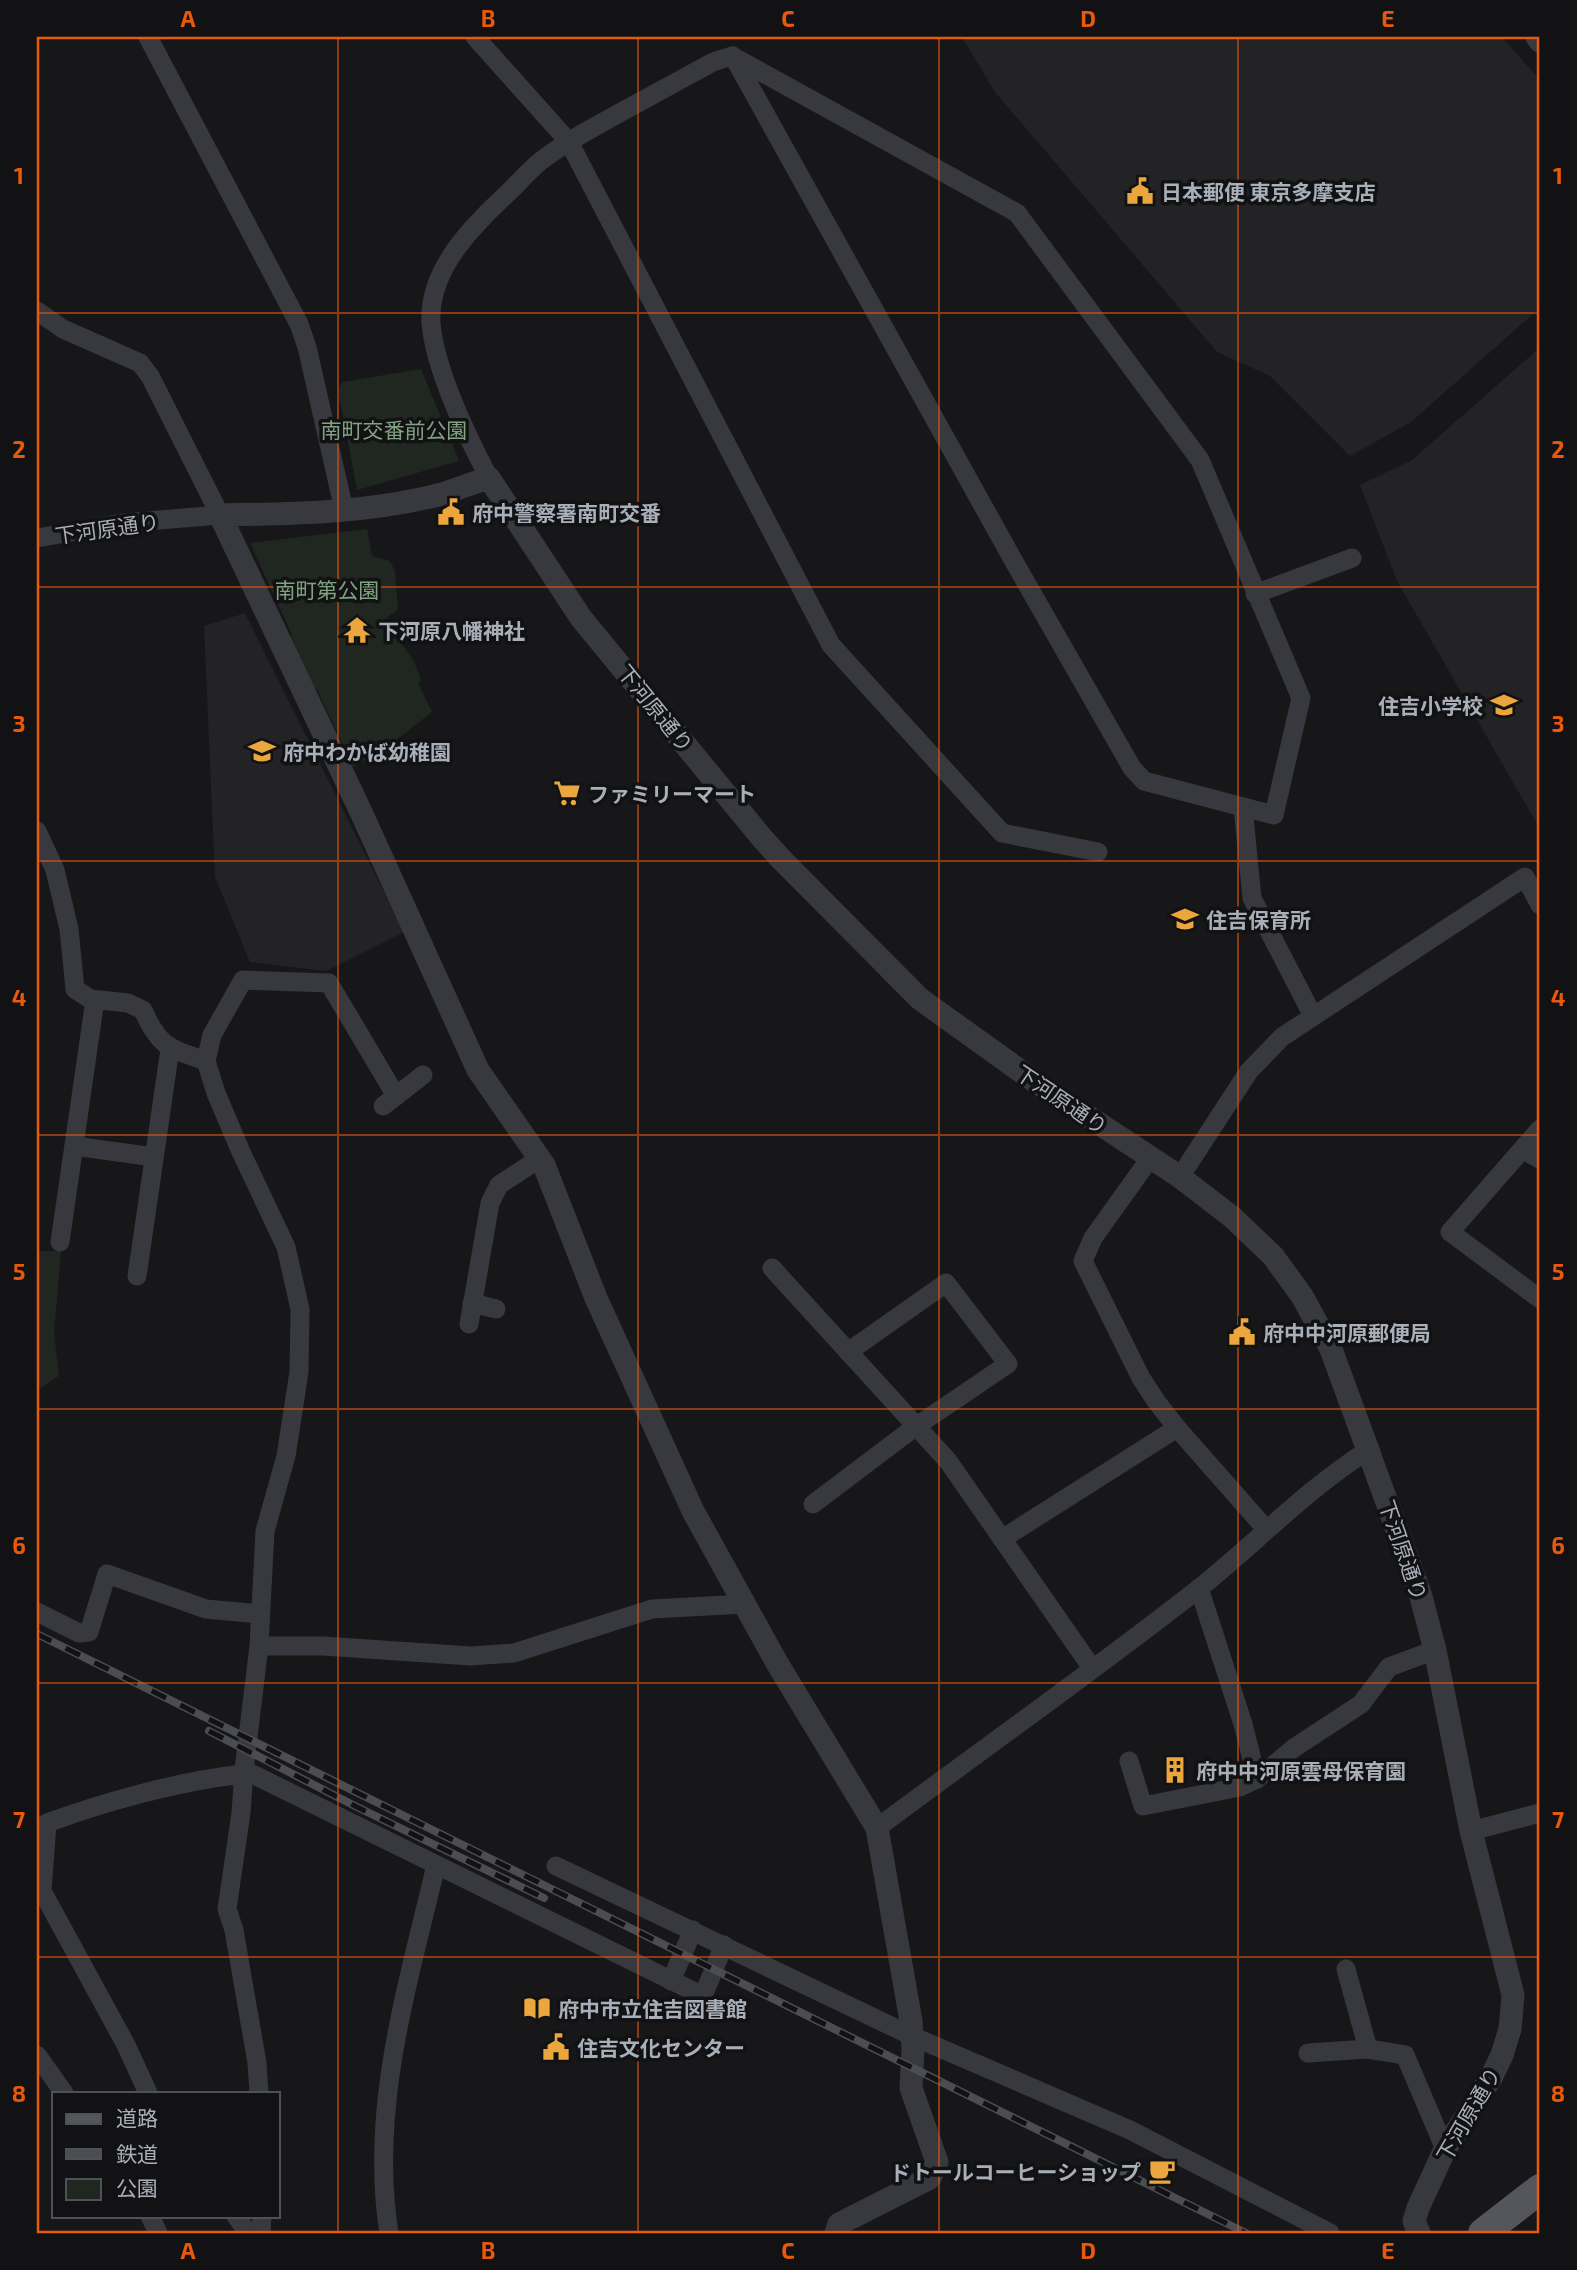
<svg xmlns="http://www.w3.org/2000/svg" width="1577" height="2270" viewBox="0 0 1577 2270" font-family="'Exo 2','Noto Sans JP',sans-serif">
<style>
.built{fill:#232326}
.green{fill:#1f2720}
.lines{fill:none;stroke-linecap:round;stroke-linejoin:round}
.minor{stroke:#38393e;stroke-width:19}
.tertiary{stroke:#38393e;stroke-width:23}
.primary{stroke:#54565c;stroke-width:30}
.rail-casing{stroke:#4b4d52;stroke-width:8}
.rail{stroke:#121214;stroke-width:5;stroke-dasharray:16;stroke-linecap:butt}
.grid{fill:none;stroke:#e8590c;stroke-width:2;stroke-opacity:0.55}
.labels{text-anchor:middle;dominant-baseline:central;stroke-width:7;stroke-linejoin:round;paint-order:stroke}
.poi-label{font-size:21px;font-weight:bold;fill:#a9afb8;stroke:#121214;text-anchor:start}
.park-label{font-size:21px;fill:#81a281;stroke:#121214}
.street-label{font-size:21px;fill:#a9afb8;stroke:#121214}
.neatline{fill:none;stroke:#e8590c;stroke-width:2.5}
.grid-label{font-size:23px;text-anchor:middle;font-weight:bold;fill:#e8590c}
</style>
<rect width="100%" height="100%" fill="#171719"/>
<g class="built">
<polygon points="962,37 1502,37 1540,80 1540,308 1411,422 1350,456 1270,376 1217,352 995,92"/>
<polygon points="1537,350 1540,354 1540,829 1397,581 1360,485 1412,460"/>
<polygon points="245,613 404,932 326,971 250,962 215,877 204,626"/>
</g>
<g class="green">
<polygon points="421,369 459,461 357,490 338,390 342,382"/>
<path d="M367 529 372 556 390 561 395 571 398 610 387 617C390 624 393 632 397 638 408 652 417 663 421 681L418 683 432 712 381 752 353 767 317 689 306 688 281 648 292 635 250 543Z"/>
<polygon points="37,1251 61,1251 54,1333 59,1376 37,1390"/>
</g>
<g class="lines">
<g class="minor">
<polyline points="148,37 299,324 307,347 344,510"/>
<polyline points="475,37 569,142 831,645 1002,833 1098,852"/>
<polyline points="733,56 1012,558 1132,768 1144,781 1243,807 1252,898 1313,1016"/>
<polyline points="37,311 63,329 140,363 150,376 220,515 122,523 37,538"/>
<path d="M489 478C467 436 435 371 431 323 428 268 474 225 511 190 522 179 533 166 546 157 567 141 591 129 614 116 647 98 680 80 713 62L732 56 1017 213 1200 460 1301 698 1274 815 1243 807"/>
<polyline points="1255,594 1352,558"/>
<path d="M37 831 55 870 69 929 75 989 90 999 128 1003 143 1010C159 1047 170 1049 206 1061L216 1093 241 1152 286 1247 300 1309 299 1372 286 1456 265 1531 259 1646 244 1770 241 1813 227 1909 234 1930 257 2063 259 2093"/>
<polyline points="206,1061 212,1035 243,980 329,983 396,1096"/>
<polyline points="383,1106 423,1075"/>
<polyline points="1540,1129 1450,1232 1540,1299"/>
<polyline points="74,1146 154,1157"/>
<polyline points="1523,1150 1540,1159"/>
<polyline points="1151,1157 1093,1238 1083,1261 1141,1378 1156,1401 1177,1428 1266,1529"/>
<polyline points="1180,1177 1249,1071 1282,1037 1525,877 1540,905"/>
<polyline points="60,1242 95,1000"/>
<polyline points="772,1268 948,1461 1092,1668"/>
<polyline points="137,1276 170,1049"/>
<polyline points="472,1303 496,1309"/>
<polyline points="469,1324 490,1203 499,1185 539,1159"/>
<polyline points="813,1504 915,1427 1008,1364 946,1283 848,1352"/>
<polyline points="1002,1539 1177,1428"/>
<polyline points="1199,1588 1243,1724 1257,1779"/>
<polyline points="37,1612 79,1633 89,1632 107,1574 206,1609 260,1614"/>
<polyline points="259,1646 323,1646 471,1656 514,1653 652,1609 745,1604"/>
<polyline points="1129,1761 1143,1806 1240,1787 1257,1779 1294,1748 1361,1704 1389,1667 1435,1650"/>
<polyline points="244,1770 703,1996 724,1945"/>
<path d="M877 1828C983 1749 1092 1672 1197 1590 1255 1544 1306 1489 1370 1449"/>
<polyline points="1471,1831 1540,1813"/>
<polyline points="556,1866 912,2036 1130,2130 1330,2233"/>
<polyline points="1346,1969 1368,2049"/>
<polyline points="671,1981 693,1930"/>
<polyline points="1308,2053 1368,2049 1405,2055 1445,2149"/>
<polyline points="37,2055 64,2093"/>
<path d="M148 2093 126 2045 42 1891 47 1823C107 1801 180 1781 243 1774"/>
<polyline points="150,2216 158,2233"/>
<polyline points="236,2216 248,2233"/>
<polyline points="261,2233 262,2216"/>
<path d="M389 2233C369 2108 408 1985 436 1865"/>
</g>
<g class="tertiary">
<polyline points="1537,37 1540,41"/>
<path d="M836 2233 839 2224 930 2178 937 2162 911 2088 913 2049 911 2021 877 1828 777 1663 693 1511 596 1298 544 1165 478 1070 361 812 220 515C293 514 367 513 438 495 455 490 472 483 489 478L581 618 762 838 781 859 920 999 1033 1080 1180 1177 1232 1217 1273 1256 1302 1296 1331 1349 1420 1593 1435 1650 1471 1831 1513 1995 1510 2029 1502 2055 1492 2076 1445 2149 1418 2208 1414 2221 1419 2233"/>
</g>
<polyline class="primary" points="1483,2233 1540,2189"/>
<defs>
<g id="rail">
<polyline points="37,1634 1246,2233"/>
<polyline points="209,1731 357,1807 544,1898"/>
</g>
</defs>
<use href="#rail" class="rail-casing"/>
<use href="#rail" class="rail"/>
</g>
<path class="grid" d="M338 37V2233M638 37V2233M939 37V2233M1238 37V2233M37 313H1540M37 587H1540M37 861H1540M37 1135H1540M37 1409H1540M37 1683H1540M37 1957H1540"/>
<defs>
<symbol id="civic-bare" viewBox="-9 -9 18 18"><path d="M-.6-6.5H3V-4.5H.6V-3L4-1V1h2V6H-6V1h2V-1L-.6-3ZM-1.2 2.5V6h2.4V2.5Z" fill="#eba63d" stroke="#121214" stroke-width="2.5" paint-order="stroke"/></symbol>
<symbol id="temple-bare" viewBox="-9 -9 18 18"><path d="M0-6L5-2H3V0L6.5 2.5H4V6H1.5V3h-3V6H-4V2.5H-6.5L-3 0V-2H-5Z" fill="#eba63d" stroke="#121214" stroke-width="2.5" paint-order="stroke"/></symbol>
<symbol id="school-bare" viewBox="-9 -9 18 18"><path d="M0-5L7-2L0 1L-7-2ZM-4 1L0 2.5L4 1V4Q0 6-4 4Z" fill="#eba63d" stroke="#121214" stroke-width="2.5" paint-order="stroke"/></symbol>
<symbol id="supermarket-bare" viewBox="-9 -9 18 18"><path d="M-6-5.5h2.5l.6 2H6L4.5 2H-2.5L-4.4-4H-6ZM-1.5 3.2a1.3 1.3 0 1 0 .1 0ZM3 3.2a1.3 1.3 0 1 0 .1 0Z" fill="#eba63d" stroke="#121214" stroke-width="2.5" paint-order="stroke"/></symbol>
<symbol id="building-bare" viewBox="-9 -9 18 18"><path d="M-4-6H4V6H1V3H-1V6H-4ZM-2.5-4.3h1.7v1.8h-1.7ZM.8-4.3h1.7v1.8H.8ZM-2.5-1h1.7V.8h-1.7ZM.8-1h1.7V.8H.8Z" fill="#eba63d" stroke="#121214" stroke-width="2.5" paint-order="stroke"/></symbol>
<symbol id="library-bare" viewBox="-9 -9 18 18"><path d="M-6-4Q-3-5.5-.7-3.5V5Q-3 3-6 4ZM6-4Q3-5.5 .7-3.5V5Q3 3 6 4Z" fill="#eba63d" stroke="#121214" stroke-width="2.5" paint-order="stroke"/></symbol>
<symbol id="cafe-bare" viewBox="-9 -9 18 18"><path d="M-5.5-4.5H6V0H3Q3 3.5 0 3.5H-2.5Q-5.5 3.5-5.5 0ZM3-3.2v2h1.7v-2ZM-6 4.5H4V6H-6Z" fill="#eba63d" stroke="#121214" stroke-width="2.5" paint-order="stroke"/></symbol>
</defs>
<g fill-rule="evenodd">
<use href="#civic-bare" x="1121" y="172" width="38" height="38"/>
<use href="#civic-bare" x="432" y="493" width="38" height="38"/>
<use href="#temple-bare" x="338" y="611" width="38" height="38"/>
<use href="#school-bare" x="1485" y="686" width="38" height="38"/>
<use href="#school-bare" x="243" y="732" width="38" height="38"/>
<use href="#supermarket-bare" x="548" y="774" width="38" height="38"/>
<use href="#school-bare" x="1166" y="900" width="38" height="38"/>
<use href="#civic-bare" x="1223" y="1313" width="38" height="38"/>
<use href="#building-bare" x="1156" y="1751" width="38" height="38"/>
<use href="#library-bare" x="518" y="1989" width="38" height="38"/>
<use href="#civic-bare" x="537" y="2028" width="38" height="38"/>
<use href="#cafe-bare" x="1143" y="2152" width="38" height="38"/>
</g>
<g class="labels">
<g class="poi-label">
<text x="1161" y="191">日本郵便 東京多摩支店</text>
<text x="472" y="512">府中警察署南町交番</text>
<text x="378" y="630">下河原八幡神社</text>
<text x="1483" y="705" text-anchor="end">住吉小学校</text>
<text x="283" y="751">府中わかば幼稚園</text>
<text x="588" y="793">ファミリーマート</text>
<text x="1206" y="919">住吉保育所</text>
<text x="1263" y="1332">府中中河原郵便局</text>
<text x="1196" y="1770">府中中河原雲母保育園</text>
<text x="558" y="2008">府中市立住吉図書館</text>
<text x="577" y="2047">住吉文化センター</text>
<text x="1141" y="2171" text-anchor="end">ドトールコーヒーショップ</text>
</g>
<g class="park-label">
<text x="394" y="429">南町交番前公園</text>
<text x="327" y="589">南町第公園</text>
</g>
<g class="street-label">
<text transform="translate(107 528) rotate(-8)">下河原通り</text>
<text transform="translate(656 708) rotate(51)">下河原通り</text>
<text transform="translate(1062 1099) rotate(34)">下河原通り</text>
<text transform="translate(1404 1550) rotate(71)">下河原通り</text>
<text transform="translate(1468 2114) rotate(-60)">下河原通り</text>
</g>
</g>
<rect width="1577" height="2270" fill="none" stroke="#121214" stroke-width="77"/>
<rect x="52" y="2092" width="228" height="126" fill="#121214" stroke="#4e5156" stroke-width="2"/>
<rect x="66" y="2114" width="35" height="10" fill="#54565c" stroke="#4e5156" stroke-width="2"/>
<text x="116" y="2126" font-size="21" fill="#a9afb8">道路</text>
<rect x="66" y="2149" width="35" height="10" fill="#4b4d52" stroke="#4e5156" stroke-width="2"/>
<text x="116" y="2162" font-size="21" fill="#a9afb8">鉄道</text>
<rect x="66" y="2179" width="35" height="21" fill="#1f2720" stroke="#4e5156" stroke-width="2"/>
<text x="116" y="2196" font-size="21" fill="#a9afb8">公園</text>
<rect x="38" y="38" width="1500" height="2194" class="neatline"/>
<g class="grid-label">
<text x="188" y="27">A</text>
<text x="488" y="27">B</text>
<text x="788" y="27">C</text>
<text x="1088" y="27">D</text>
<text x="1388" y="27">E</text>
<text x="19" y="184">1</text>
<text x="1558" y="184">1</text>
<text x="19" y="458">2</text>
<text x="1558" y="458">2</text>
<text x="19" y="732">3</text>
<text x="1558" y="732">3</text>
<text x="19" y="1006">4</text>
<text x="1558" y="1006">4</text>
<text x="19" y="1280">5</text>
<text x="1558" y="1280">5</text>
<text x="19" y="1554">6</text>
<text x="1558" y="1554">6</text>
<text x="19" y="1828">7</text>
<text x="1558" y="1828">7</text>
<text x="19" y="2102">8</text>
<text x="1558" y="2102">8</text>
<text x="188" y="2259">A</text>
<text x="488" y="2259">B</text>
<text x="788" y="2259">C</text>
<text x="1088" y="2259">D</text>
<text x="1388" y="2259">E</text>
</g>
</svg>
